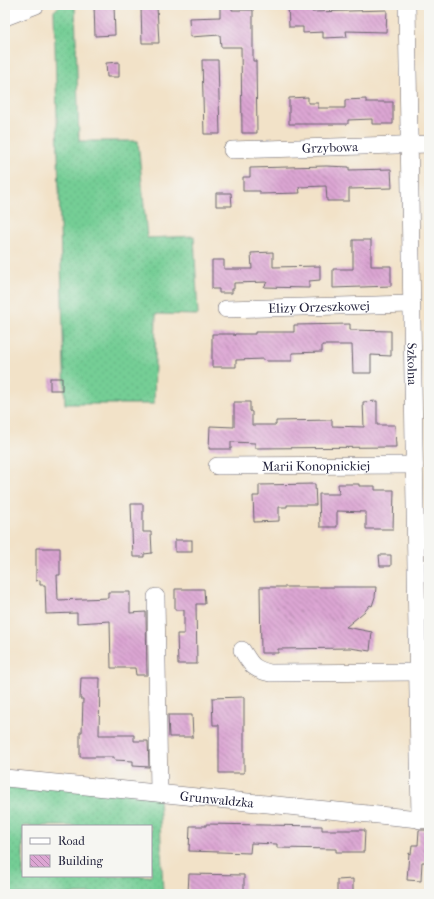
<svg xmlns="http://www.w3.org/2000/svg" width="434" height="899" viewBox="0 0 434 899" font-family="'IM FELL French Canon',serif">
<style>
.grass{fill:url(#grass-dots);stroke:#4b7868;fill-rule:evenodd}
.building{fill:url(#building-back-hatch)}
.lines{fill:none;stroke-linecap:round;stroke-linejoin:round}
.street-casing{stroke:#6b656c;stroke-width:18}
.street{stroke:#fff;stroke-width:17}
.labels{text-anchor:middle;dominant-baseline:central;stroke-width:3;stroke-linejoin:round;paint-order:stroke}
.street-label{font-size:13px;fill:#22223b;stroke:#f6f6f2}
</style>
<defs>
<pattern id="grass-dots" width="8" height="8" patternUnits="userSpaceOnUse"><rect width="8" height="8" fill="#74ce95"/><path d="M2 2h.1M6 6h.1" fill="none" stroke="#64b181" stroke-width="1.8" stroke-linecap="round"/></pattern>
<pattern id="building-back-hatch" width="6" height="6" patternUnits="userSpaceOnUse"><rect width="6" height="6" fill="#dca6d3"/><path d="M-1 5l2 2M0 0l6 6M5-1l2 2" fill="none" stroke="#b287ac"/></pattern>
</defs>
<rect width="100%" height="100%" fill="#f6f6f2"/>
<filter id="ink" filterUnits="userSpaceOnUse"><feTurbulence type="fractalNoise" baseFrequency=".025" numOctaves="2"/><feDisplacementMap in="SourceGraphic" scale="8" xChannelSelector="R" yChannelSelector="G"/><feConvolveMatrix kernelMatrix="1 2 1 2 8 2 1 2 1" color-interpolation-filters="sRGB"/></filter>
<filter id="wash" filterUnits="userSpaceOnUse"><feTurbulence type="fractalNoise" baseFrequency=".012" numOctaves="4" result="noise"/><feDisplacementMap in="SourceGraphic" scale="16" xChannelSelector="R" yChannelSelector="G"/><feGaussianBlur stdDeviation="0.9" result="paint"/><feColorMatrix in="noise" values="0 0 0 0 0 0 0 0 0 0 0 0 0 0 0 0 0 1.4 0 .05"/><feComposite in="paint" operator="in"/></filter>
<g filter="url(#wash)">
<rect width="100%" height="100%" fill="#f2e2c8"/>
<g class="grass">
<polygon points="60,5 75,5 79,141 138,141 147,238 194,236 198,315 156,314 154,404 65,404 54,11"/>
<path d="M5 778 159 793 163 894H5ZM23 826H151V876H23Z"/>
</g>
<g id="blocks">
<g class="building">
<polygon points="94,5 114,5 115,35 95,36"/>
<polygon points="220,5 232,5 232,10 253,10 253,61 256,61 257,133 242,133 241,47 221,47 220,35 190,37 189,18 220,17"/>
<polygon points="288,5 307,5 307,9 312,9 312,12 387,10 386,32 346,31 347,37 323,38 323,32 303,33 303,27 289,27"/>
<polygon points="157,7 159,43 142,43 141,8"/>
<polygon points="202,60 218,60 220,134 204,134"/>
<polygon points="119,62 119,77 107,77 106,63"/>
<polygon points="308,97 308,103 318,103 318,108 345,108 345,100 366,99 366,102 393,102 393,124 372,124 372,119 348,120 348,124 289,124 289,98"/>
<polygon points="326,166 349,167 349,170 391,169 392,188 349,189 349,201 327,201 326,186 299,187 300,193 260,194 260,191 243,191 243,177 250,177 250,168"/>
<polygon points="216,193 231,193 232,206 216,206"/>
<polygon points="353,240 371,240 371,266 391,266 391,286 333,288 333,269 353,269"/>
<polygon points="273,252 273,267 320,266 320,280 309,281 309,288 264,287 267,282 234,283 234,289 232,289 232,293 219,293 219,289 212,289 212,260 224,260 224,269 252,269 251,253"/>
<polygon points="350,324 350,330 391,331 391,356 371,355 371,373 353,373 352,345 322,345 322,352 292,353 292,361 266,361 264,359 236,360 236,367 212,367 212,334 234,334 234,336 235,334 255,334 255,332 294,332 294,325"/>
<rect x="50" y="378" width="12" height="12"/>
<polygon points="377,401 377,425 395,425 396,447 255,448 255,443 231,442 231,449 209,449 210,426 234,427 234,402 250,402 250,411 252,412 252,425 276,425 276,421 332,420 332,426 364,427 363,402"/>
<polygon points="315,484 316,505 287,505 287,507 279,507 279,521 254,522 253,496 259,496 259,485"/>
<polygon points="338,484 359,484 359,486 375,486 375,490 394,490 393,529 366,529 366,512 337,511 337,527 320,527 319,494 339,494"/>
<polygon points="131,504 143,504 143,532 151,532 152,553 144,554 144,557 133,557"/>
<rect x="175" y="540" width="17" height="12"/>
<polygon points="36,548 60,548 60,575 57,575 58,600 108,598 108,592 130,592 130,613 146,612 147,675 136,675 135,668 111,668 110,621 77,623 77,613 46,614 45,585 40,585 40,580 36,581"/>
<polygon points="379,555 391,555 391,566 380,566"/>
<polygon points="260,587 376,587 375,597 372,606 370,605 365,611 346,627 372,632 370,651 350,648 278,649 278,653 261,653"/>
<polygon points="175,589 204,589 205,604 196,604 197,664 178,664 177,634 184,634 184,610 175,610"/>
<polygon points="81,678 100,678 99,735 134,735 134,741 148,741 149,767 133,766 133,761 114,760 114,757 80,757 80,732 82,732 83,699 80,699"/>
<polygon points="244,697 244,773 219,773 219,725 213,725 212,698"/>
<polygon points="168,715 192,715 193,737 169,737"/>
<polygon points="206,824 322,826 322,830 365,830 364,852 336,852 336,849 277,848 277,844 251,843 250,853 189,851 190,826 206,826"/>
<polygon points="419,830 429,830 429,862 422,862 421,881 407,880 409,853 411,854 412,845 418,845"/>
<polygon points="189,874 244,875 244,894 188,893"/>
<polygon points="353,879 353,894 337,894 337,880"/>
</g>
</g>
</g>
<g filter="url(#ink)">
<use href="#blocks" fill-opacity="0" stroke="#6b656c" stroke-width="1"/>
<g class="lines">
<defs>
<g id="street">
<path id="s1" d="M407 5 420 820"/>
<polyline points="5,17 36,5"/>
<path id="s2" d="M232 150 429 144"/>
<path id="s3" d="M226 309 411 304"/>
<path id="s4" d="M217 466 414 465"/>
<polyline points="156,597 159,793"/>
<path d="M242 650C251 664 252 669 270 673L417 672"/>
<path id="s5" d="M5 778 429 820"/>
</g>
</defs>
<use href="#street" class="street-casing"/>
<use href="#street" class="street"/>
</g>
</g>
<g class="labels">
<g class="street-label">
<text stroke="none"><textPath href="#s2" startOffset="98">Grzybowa</textPath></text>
<text stroke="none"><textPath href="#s3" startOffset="93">Elizy Orzeszkowej</textPath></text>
<text stroke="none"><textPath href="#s1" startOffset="359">Szkolna</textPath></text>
<text stroke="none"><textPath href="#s4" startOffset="99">Marii Konopnickiej</textPath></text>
<text stroke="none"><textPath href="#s5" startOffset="213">Grunwaldzka</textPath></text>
</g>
</g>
<rect width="434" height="899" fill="none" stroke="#f6f6f2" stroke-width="20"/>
<rect x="22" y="825" width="130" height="52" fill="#f6f6f2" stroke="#a1a1a9"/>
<rect x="30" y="838" width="20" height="6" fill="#ffffff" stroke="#a1a1a9"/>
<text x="58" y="845" font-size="12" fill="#22223b">Road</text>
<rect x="30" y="855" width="20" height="12" fill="url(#building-back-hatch)" stroke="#a1a1a9"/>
<text x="58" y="865" font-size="12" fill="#22223b">Building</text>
</svg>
